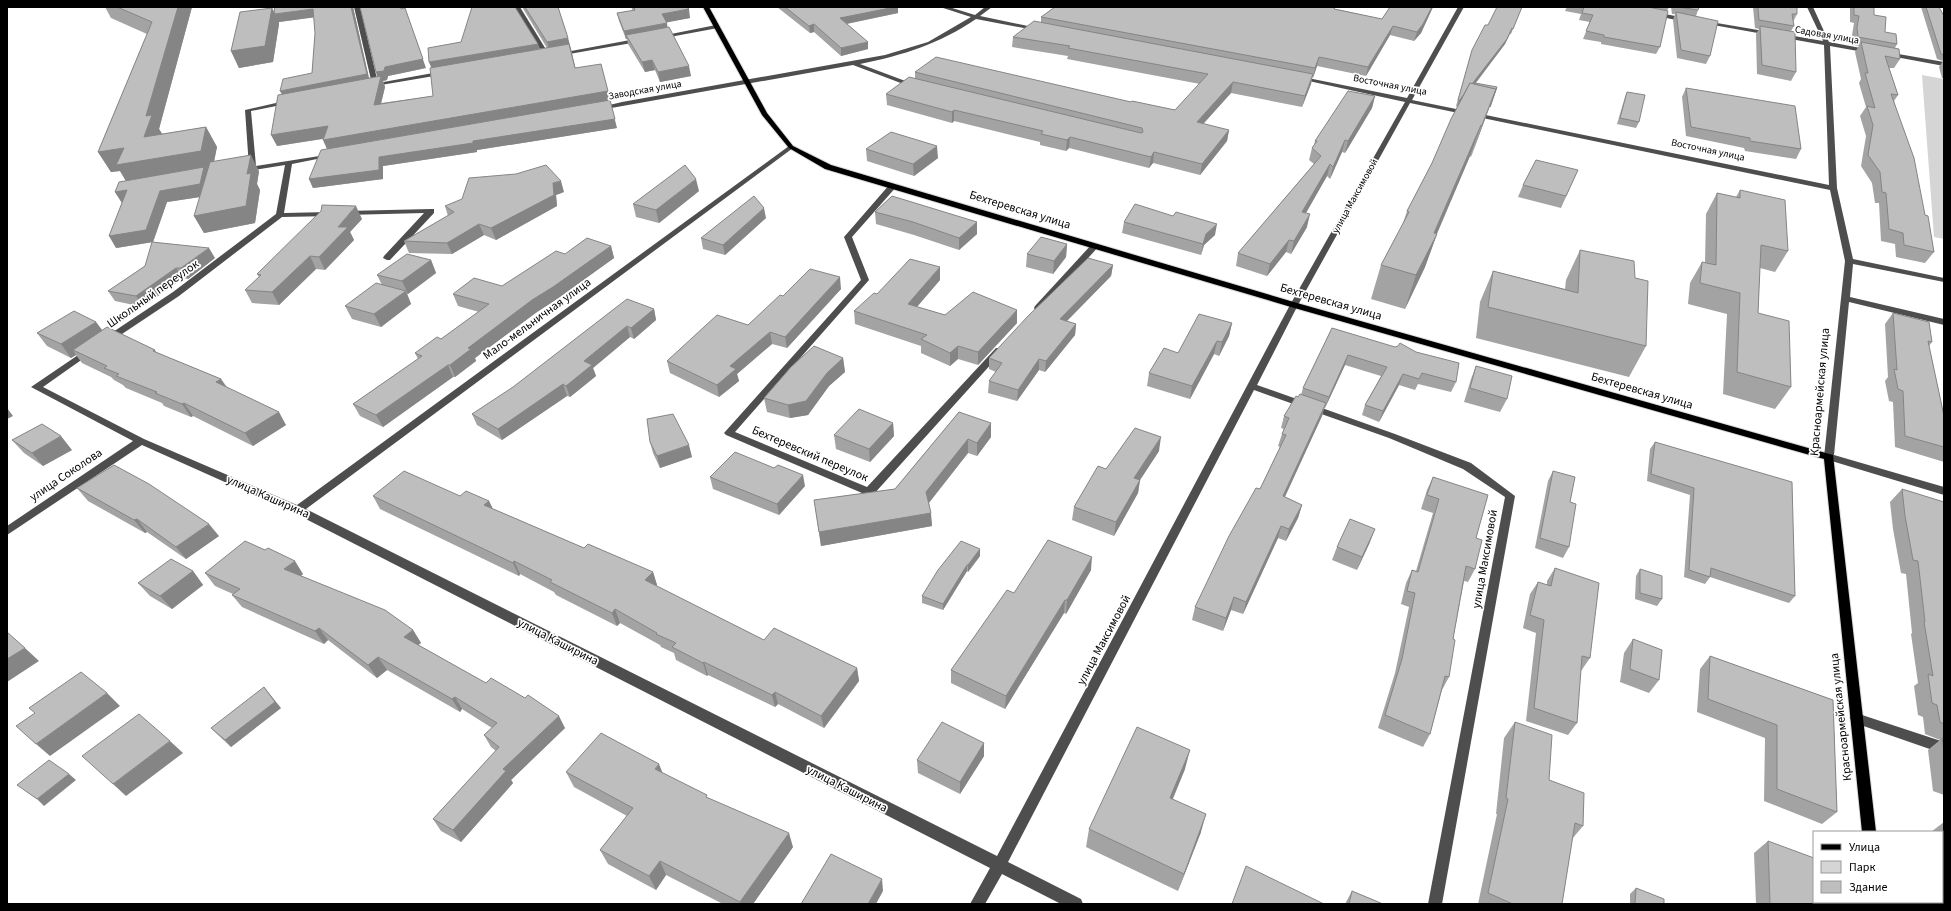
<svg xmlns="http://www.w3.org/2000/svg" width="1951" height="911" viewBox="0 0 1951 911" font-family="'Source Sans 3',sans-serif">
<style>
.green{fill:#d5d5d5}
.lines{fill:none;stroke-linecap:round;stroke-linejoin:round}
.major-casing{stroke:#dbdbdb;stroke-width:2}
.minor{fill:#4e4e4e;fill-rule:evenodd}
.major{fill:#000;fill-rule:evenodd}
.wall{fill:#a3a3a3}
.shaded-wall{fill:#858585}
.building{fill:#bebebe;stroke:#858585}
.labels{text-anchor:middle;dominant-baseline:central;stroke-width:3.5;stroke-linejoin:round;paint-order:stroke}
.far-street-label{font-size:10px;fill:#000;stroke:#fff}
.street-label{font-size:12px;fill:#000;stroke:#fff}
</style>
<rect width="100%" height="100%" fill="#fff"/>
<polygon class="green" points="1922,75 1944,79 1944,239 1934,237"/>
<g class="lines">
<defs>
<g id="major">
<polygon points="703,7 709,7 767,113 793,146 831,165 1297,303 1833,455 1876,832 1862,832 1824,459 1291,307 825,169 789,148 762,115"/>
<rect x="1870" y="902" width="14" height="2"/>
</g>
</defs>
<use href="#major" class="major-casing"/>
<g class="minor">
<polygon points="354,7 360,7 378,83 444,71 446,72 446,74 369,87 369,85 372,84"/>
<polygon points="514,7 520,7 550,56 549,57 545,57"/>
<path d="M940 7H949L975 15 985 7H992L980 16 1042 29 1039 31 976 19C939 44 904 55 860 64L916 85V87L914 88 853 65 600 110 597 108 622 102 885 55 928 42 971 17Z"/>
<polygon points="1458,7 1464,7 1412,100 1829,185 1824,45 1702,23 1705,21 1823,41 1807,7 1813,7 1829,42 1871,50 1871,52 1869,53 1830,46 1837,188 1853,259 1944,278 1944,282 1853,264 1850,297 1944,319 1944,325 1849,302 1834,455 1944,487 1944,495 1825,459 1824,457 1845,261 1830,190 1410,103 1298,305 1257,385 1395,434 1471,463 1515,496 1442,904 1428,904 1505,497 1463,469 1389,438 1254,390 1008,862 1081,899 1083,904 1061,904 1002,874 985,904 970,904 990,868 294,513 142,445 7,535 7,526 133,441 31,387 87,349 90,348 94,351 43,387 144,439 297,505 789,146 793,146 793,148 306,509 997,856 1290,305 1405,102 1295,78 1298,76 1407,98"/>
<polygon points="1654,12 1686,18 1689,20 1686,22 1652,15 1651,14"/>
<polygon points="716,25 718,26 718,28 659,39 656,37"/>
<polygon points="641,38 644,40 643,41 558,56 555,54"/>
<polygon points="1887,52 1944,62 1944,66 1885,55 1884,54"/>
<polygon points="289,100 292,102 291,103 251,111 256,166 332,154 332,156 292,164 284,213 330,212 333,212 333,216 282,217 179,296 110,342 104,342 103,340 104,338 173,292 276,214 285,165 242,172 242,168 249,167 245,110"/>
<polygon points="890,184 893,184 897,186 852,237 869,280 735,432 867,487 996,348 1002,348 1003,350 1002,352 873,495 869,496 726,435 724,433 861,280 844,237"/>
<polygon points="431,209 434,209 434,213 390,260 387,260 383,258 384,256 424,213 346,215 342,213 346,211"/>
<polygon points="1092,244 1095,244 1099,246 1041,310 1035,310 1034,308 1035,306"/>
<polygon points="1856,713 1944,742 1944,754 1852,722 1850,718 1852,714"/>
</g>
<use href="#major" class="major"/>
</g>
<g class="wall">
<polygon points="105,7 192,7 159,129 162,134 206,127 217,147 214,161 259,171 257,184 260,190 255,223 204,233 194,216 200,197 167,202 153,242 116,248 122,203 115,192 126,181 120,171 111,172 98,152 147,34 111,18"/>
<polygon points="275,7 353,7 369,78 377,77 376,72 426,68 388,76 387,80 383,81 385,87 381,103 433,96 432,67 429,62 538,44 539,49 547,48 522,7 558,7 568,38 575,68 617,128 477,150 477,152 383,166 383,179 313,188 309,179 327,149 323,139 277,146 282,95 312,73 315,33 314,17 279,22 279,24 273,62 239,68 231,51 272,8 274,12"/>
<polygon points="631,7 686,7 690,18 666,22 667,28 691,76 660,82 655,70 645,72 628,44 627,39 626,39 619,21 617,13 633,11"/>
<polygon points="777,7 898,7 898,13 847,24 868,49 841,56 814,32 810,33"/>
<polygon points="1390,7 1433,7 1421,33 1414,41 1390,35 1366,76 1317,66 1313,78 1312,77 1311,84 1302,107 1231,93 1203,124 1229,130 1227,141 1200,175 1153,163 1149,168 1069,148 1066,151 1040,145 1040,142 954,121 952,123 887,105 886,94 915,78 915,72 1131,102 1175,110 1200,84 1067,59 1068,56 1012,47 1013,37 1041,23 1041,17 1336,9 1382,19"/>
<polygon points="1522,7 1511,34 1510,34 1505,44 1476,83 1497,87 1471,157 1470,156 1437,234 1425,267 1405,309 1371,299 1381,265 1402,226 1407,211 1432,163 1459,105 1457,107 1456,106 1472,50 1488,25"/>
<polygon points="1567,7 1669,7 1667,11 1660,47 1656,54 1601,44 1601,42 1583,39 1590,22 1579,20 1581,14 1565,11"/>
<polygon points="1671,7 1699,7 1696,16 1710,56 1706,64 1677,58 1673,20 1675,14 1672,14"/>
<polygon points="1753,7 1797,7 1797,14 1793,22 1794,26 1791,31 1796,72 1791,81 1757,74 1756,34 1759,29 1755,28"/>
<polygon points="1850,7 1874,7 1874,15 1885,32 1897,44 1895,48 1900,59 1894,68 1889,68 1898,95 1894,101 1925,215 1934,252 1925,263 1896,257 1895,244 1881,241 1879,203 1875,203 1872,183 1861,166 1866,136 1860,116 1866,107 1859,83 1861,79 1855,52 1859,46 1854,45 1852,35 1854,23 1850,22"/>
<polygon points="1921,7 1939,7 1944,16 1944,78 1942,78 1939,67 1943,61 1937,59"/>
<polygon points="1686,88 1801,149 1796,159 1745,151 1744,148 1686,136 1682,97"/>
<polygon points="1627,92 1639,122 1636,128 1617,124 1625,97"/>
<polygon points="1375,96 1372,108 1345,153 1342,152 1330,179 1327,176 1306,213 1307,227 1291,254 1286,252 1267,276 1236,266 1238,253 1314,164 1309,160 1312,148 1314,145 1315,141"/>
<polygon points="866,149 938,158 914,176 867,161"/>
<polygon points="1578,170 1561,208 1518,197 1523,185"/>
<polygon points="1740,190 1788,251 1775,272 1760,268 1758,313 1791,387 1775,409 1723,394 1727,314 1688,304 1690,283 1702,262 1705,263 1706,214 1717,193 1736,197"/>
<polygon points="699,191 659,223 636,217 633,204"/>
<polygon points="564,192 556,195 557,206 496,240 484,235 452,254 409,253 404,241 448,216 445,206"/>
<polygon points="875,212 977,222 977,234 959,250 914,235 876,224"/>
<polygon points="766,218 725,255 703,249 701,238"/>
<polygon points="362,219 350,232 354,240 325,270 316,269 279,305 252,303 245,290 259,277 257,274"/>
<polygon points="1124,222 1215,235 1204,245 1201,255 1122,233"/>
<polygon points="1067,244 1066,257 1053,274 1026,267 1027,254"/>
<polygon points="611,246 614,258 557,299 537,312 475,358 476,361 455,377 453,377 383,427 360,416 353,404 418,359 415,353 441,339 479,312 458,306 453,294 502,286 565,254"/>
<polygon points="1580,250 1635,278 1646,346 1629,377 1476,338 1480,302 1493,271 1565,289 1566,280"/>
<polygon points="215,258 188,279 183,278 143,307 115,301 108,291 145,266"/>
<polygon points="431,260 436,273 408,294 407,294 411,304 381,327 352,319 345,306 382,285 377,275"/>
<polygon points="1113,265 1111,276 1067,321 1076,324 1075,335 1045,372 1039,370 1017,401 988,393 989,381 996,372 989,369 989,358"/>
<polygon points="940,280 917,307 945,315 1017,323 978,365 958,359 950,366 921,353 921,346 855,324 854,311 877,294"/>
<polygon points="841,289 787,348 772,344 737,374 739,381 719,397 670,373 667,361 748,325 783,296"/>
<polygon points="654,309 656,320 634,339 630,337 593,368 596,376 570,397 567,396 502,440 477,425 472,414"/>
<polygon points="1893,313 1932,342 1929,346 1944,416 1944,462 1895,447 1893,402 1889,401 1885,381 1888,377 1885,324"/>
<polygon points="96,322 102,331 155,350 157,353 221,379 227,387 286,425 253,446 193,416 191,417 164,406 162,403 126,388 123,385 114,380 111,377 82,363 76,355 71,358 47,346 37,333"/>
<polygon points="1232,323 1229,336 1219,356 1214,354 1190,399 1147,386 1149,373 1178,353"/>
<polygon points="1332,328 1456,382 1451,392 1418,384 1415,390 1399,385 1379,422 1362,415 1365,405 1381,376 1345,365 1325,408 1324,407 1322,416 1285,497 1302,505 1298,518 1286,541 1278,538 1243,614 1231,610 1223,631 1192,620 1195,607 1260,489 1280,447 1278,446 1282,434 1284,429 1281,428 1284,416 1298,397 1301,395 1303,388"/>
<polygon points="843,358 845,372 829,386 808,415 790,418 767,412 764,398"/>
<polygon points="1476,366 1507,399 1500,412 1464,402 1471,379"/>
<polygon points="959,412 991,437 977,456 968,453 929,503 932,526 821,546 814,500 895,489"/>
<polygon points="893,423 894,436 870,462 836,449 834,435"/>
<polygon points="12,440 72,450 43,466 24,453"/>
<polygon points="650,442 692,457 660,468 653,453"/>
<polygon points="1655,442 1795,596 1789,603 1710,577 1705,584 1684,577 1690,495 1647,481 1650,449"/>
<polygon points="1159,451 1140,480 1138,493 1114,536 1072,520 1074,507 1106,469"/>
<polygon points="1553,471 1570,502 1569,547 1563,558 1535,548 1548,481"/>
<polygon points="710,477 805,486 779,515 713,489"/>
<polygon points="1433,477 1476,538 1475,569 1468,582 1464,581 1453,639 1449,677 1442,690 1430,734 1423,747 1378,728 1395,673 1409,607 1401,604 1406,583 1412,570 1416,571 1433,513 1421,509 1427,490"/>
<polygon points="77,488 219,536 186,559 147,532 145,533 88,501"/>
<polygon points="1902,489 1944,502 1944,795 1933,791 1928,750 1940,740 1925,734 1923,717 1918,715 1914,686 1918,683 1911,634 1912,633 1906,574 1901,573 1893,529 1890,502"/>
<polygon points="373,496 460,496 489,501 493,509 584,548 653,572 657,585 656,586 764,640 857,668 859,681 824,728 778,704 775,707 708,675 707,676 676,660 674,653 661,647 660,645 620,623 617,626 556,595 554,592 520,574 519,576 380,509"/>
<polygon points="1370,542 1357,570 1332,560 1337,547"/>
<polygon points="980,549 980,556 968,572 967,571 943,610 922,603 922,596"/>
<polygon points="1555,568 1590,658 1581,671 1580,670 1577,723 1568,735 1526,721 1536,633 1523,628 1530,594 1538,582 1547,585 1547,581"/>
<polygon points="1640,569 1662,599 1657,606 1635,599 1636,576"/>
<polygon points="1091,570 1066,614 1064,613 1005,709 951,683 951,670 1014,593"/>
<polygon points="193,571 203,585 172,609 150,596 138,583"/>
<polygon points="205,573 303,574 301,576 413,630 421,643 418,645 565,728 511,780 513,783 461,842 441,831 433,819 496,751 491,747 484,735 492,728 462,709 460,712 387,670 377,678 328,640 324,644 242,607 232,595 233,594 215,586"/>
<polygon points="1633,639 1659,680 1649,693 1620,682 1624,653"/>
<polygon points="1710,656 1833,700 1837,812 1822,824 1764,801 1765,738 1697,712 1700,669"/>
<polygon points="281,708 231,747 217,734 211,728"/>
<polygon points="1515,722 1549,780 1583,826 1572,839 1562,904 1478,904 1497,814 1496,814 1504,738"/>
<polygon points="984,743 984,756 960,794 918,773 917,760"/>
<polygon points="1185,769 1173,799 1201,832 1178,891 1086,847 1089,829"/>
<polygon points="566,772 663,773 708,798 793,847 753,904 723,904 666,875 656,890 608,864 600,850 627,816 574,787"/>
<polygon points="1944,822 1944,904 1942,904 1942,832 1931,832"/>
<polygon points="1768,841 1841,904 1756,904 1754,853"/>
<polygon points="1636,888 1664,904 1630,904 1630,894"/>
<polygon points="1352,891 1383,904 1345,904"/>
</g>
<g class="shaded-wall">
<polygon points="178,7 192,7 159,129 163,135 144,137 146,116"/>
<polygon points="351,7 353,7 370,83 285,100 280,91 367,74"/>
<polygon points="895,7 898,7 898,13 840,25 840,18"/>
<polygon points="1432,7 1433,7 1421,33 1414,41 1417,32"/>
<polygon points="272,8 275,14 313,9 317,17 279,22 279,24 273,62 239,68 231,51"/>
<polygon points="405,8 426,68 388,76 387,80 383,81 385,87 378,116 374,105 379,81 376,72"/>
<polygon points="689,9 690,18 664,23 662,14"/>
<polygon points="667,23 668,32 626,35 627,39 626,39 624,31"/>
<polygon points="814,24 814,32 810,33 809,26"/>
<polygon points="1393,26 1390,35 1366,76 1368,67"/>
<polygon points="1512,28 1505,44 1457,107 1459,101"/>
<polygon points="568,38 571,49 578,79 550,52 547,42"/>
<polygon points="868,42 868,49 841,56 841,48"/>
<polygon points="538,44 541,54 433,72 429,62"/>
<polygon points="1319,57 1317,66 1313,78 1315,68"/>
<polygon points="652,60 655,70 645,72 642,62"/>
<polygon points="601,64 617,128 477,150 477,152 383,166 383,179 313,188 309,179 379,157 473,141 328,151 323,140"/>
<polygon points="689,66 691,76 660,82 658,72"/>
<polygon points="1313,74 1311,84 1302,107 1305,96"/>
<polygon points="1233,82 1231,93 1195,133 1197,122"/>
<polygon points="1496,89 1485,119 1471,157 1482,125"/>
<polygon points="1375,96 1372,108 1345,153 1348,141"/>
<polygon points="954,110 954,121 952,123 952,112"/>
<polygon points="1481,125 1470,156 1434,240 1437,234 1425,267 1405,309 1416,275"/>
<polygon points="328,126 333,137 277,146 271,135"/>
<polygon points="206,127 217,147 207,196 167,202 153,242 116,248 109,236 129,186 120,171 111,172 98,152"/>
<polygon points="1229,130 1227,141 1200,175 1202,164"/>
<polygon points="1070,137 1069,148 1066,151 1067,140"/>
<polygon points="1345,140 1342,152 1330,179 1333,167"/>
<polygon points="937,146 938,158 914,176 913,164"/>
<polygon points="1154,152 1153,163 1149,168 1151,157"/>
<polygon points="251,155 259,171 257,184 260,190 255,223 204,233 194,216 247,174"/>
<polygon points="1330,164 1327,176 1299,225 1302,212"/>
<polygon points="696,179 699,191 659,223 656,210"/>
<polygon points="561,181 564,192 556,195 557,206 496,240 491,228 553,183"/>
<polygon points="127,190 122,203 115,192"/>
<polygon points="356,206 362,219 350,232 354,240 325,270 319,257 338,227"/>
<polygon points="764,208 766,218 725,255 723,245"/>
<polygon points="1310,214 1307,227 1291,254 1294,241"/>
<polygon points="977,222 977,234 959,250 959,238"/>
<polygon points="479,224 484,235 452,254 447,243"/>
<polygon points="1217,224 1215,235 1204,245 1201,255 1203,244 1206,234"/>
<polygon points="1289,240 1286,252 1267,276 1270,264"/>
<polygon points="1067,244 1066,257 1053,274 1054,261"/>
<polygon points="611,246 614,258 557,299 537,312 475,358 476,361 455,377 450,365 468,348 532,300"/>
<polygon points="209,248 215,258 188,279 181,268"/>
<polygon points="310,256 316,269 279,305 272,292"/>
<polygon points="431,260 436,273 408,294 402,281"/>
<polygon points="1113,265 1111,276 1059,329 1060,319"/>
<polygon points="940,267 940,280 908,317 908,304"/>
<polygon points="176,268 183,278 143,307 136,296"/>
<polygon points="840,277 841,289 787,348 785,337"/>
<polygon points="406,291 411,304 381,327 374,314"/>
<polygon points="654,309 656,320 634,339 631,328"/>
<polygon points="1017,310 1017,323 978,365 978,352"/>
<polygon points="96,322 106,335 73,350 76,355 71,358 61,344"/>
<polygon points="1232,323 1229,336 1219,356 1222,342"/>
<polygon points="1076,324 1075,335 1045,372 1046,361"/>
<polygon points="627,326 630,337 593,368 596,376 570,397 566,386 584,361"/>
<polygon points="770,332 772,344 737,374 739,381 719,397 717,385 730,366"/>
<polygon points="1217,341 1214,354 1190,399 1192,386"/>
<polygon points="958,346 958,359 950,366 950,353"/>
<polygon points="1348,355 1345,365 1325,408 1329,397"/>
<polygon points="843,358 845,372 829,386 808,415 790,418 788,405 827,373"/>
<polygon points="1039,359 1039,370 1017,401 1018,390"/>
<polygon points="448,365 453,377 383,427 376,415"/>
<polygon points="1403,374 1399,385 1379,422 1383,411"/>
<polygon points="221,379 229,392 216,382"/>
<polygon points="563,384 567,396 502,440 498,429"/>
<polygon points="184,403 193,416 191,417 182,404"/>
<polygon points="1326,403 1322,416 1279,509 1283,496"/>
<polygon points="7,408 13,416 7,419"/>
<polygon points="279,412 286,425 253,446 245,433"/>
<polygon points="893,423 894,436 870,462 869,449"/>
<polygon points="991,423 991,437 977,456 977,443"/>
<polygon points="61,436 72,450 43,466 32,453"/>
<polygon points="1161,437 1159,451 1140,480 1138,493 1114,536 1116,522 1134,478"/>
<polygon points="968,439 968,453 927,505 926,492"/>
<polygon points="689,445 692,457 660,468 657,456"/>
<polygon points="803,475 805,486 779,515 777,504"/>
<polygon points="489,501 495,514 484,505"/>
<polygon points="1302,505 1298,518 1286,541 1289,529"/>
<polygon points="931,513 932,526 821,546 819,532"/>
<polygon points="137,519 147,532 145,533 134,520"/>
<polygon points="209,524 219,536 186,559 176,547"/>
<polygon points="1281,526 1278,538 1243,614 1246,602"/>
<polygon points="1375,529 1370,542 1357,570 1362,557"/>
<polygon points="980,549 980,556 968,572 968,565"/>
<polygon points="1092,557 1091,570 1066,614 1067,600"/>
<polygon points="295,561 303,574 293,582 284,569"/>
<polygon points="514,561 520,574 519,576 513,563"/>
<polygon points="967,565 967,571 943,610 943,604"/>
<polygon points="193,571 203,585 172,609 160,596"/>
<polygon points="653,572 657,585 649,594 645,580"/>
<polygon points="1234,597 1231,610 1223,631 1226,618"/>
<polygon points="1065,600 1064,613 1005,709 1006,696"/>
<polygon points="615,609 620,623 617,626 612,613"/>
<polygon points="319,628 328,640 324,644 315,631"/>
<polygon points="413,630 421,643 412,650 404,637"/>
<polygon points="25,648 39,661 7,682 7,659"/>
<polygon points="378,657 387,670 377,678 368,665"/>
<polygon points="704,662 708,675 707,676 703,663"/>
<polygon points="857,668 859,681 824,728 821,716"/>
<polygon points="264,687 281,708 231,747 225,740"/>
<polygon points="775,692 778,704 775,707 772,695"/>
<polygon points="107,693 120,706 50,756 36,744"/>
<polygon points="455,697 462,709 460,712 452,699"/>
<polygon points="559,716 565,728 511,780 513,783 461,842 453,830 503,769"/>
<polygon points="170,741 183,753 126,796 113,784"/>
<polygon points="984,743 984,756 960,794 960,782"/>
<polygon points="1190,750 1185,769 1165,816 1170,798"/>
<polygon points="659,764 665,779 655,769"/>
<polygon points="69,774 76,780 44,806 37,799"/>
<polygon points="1206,814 1201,832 1178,891 1184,874"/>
<polygon points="789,833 793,847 753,904 741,904 740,902"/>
<polygon points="660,861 666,875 656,890 649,876"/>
<polygon points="882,879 883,891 876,904 868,904"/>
</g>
<g class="building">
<polygon points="117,7 178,7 146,116 152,115 144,137 206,127 201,151 116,165 124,148 98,152 152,22"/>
<polygon points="275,7 351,7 367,74 280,91 283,79 312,73 315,33 313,9 275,14 274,12"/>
<polygon points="360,7 400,7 401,9 405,8 423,59 385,67 384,71 376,72"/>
<polygon points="472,7 515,7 538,44 429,62 428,48 461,42"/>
<polygon points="525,7 558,7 568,38 547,42"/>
<polygon points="634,7 686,7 689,9 662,14 667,23 624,31 617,13 635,10"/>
<polygon points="785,7 895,7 840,18 868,42 841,48 814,24 809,26"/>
<polygon points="1055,7 1335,7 1334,9 1382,19 1390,7 1432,7 1423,24 1417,32 1393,26 1368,67 1319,57 1315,68 1041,17"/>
<polygon points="1497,7 1522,7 1513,29 1512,28 1507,39 1472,84 1470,83 1464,94 1459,101 1458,100 1472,50 1485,25 1488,25"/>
<polygon points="1584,7 1648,7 1668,11 1660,47 1604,37 1604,35 1586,31 1593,15 1582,13"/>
<polygon points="1678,7 1699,7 1698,10"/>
<polygon points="1758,7 1797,7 1797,14 1792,14 1794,26 1759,20"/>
<polygon points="1854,7 1874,7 1874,15 1886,17 1885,32 1896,34 1897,44 1858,37 1857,27 1859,16 1854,15"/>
<polygon points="1926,7 1939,7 1944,16 1944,55 1941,54"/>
<polygon points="272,8 265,46 231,51 240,12"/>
<polygon points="1676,12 1718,21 1710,56 1681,50"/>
<polygon points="1034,21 1313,74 1305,96 1233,82 1197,122 1229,130 1202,164 1154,152 1151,157 1070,137 1067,140 1041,134 1043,131 954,110 952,112 886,94 909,77 1141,133 1143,132 1142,128 915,72 936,57 1131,102 1132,101 1175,110 1208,74 1068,48 1070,46 1013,37"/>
<polygon points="1760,26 1795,32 1796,72 1762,65"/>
<polygon points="669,27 689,66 658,72 652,60 642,62 626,35"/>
<polygon points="1861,42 1899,49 1900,59 1885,56 1898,95 1891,94 1914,158 1925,215 1928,216 1934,252 1904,245 1903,233 1889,229 1886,193 1882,192 1880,172 1868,155 1873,125 1867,106 1875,108 1865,73 1868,73"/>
<polygon points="569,44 575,68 601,64 608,91 323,140 328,126 271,135 278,95 381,76 374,105 433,96 430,68"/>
<polygon points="1470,83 1496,89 1482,125 1481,125 1434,233 1437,234 1416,275 1381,265 1409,212 1407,211 1432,163 1451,119"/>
<polygon points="1475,83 1497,87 1490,107 1496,89 1474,84"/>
<polygon points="1686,88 1795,106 1801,149 1750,141 1750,138 1691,127"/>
<polygon points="1348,91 1375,96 1348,141 1345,140 1333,167 1330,164 1302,212 1310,214 1294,241 1289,240 1270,264 1238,253 1321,156 1312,148 1317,141 1315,141"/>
<polygon points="1627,92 1645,95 1639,122 1620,118"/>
<polygon points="610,100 615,119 473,141 473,143 379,157 379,170 309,179 321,150"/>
<polygon points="891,132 937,146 913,164 866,149"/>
<polygon points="251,155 247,174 251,173 246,206 194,216 210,162"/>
<polygon points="1536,160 1578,170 1566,196 1523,185"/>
<polygon points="546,165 561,181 553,183 554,195 491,228 479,224 447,243 404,241 454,212 445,206 462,199 469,178 516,174"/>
<polygon points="685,165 696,179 656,210 633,204"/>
<polygon points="204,167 200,184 160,191 146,230 109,236 127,190 115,192 119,182"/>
<polygon points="1740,190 1785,200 1788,251 1761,245 1758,313 1789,321 1791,387 1737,372 1740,293 1700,283 1702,262 1716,265 1717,193 1740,198"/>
<polygon points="754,196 764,208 723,245 701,238"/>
<polygon points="892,196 977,222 959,238 913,222 875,212"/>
<polygon points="1135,204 1173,216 1176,212 1217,224 1206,234 1203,244 1124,222"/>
<polygon points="322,205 356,206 338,227 348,227 319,257 310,256 272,292 245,290 261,275 257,274 321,211"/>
<polygon points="1041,237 1067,244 1054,261 1027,254"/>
<polygon points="587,238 611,246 553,287 532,300 468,348 471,349 450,365 448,365 376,415 353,404 422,356 415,353 437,337 441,339 489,304 453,294 474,278 502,286 556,251 565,254"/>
<polygon points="152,242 209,248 181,268 176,268 136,296 108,291 145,266"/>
<polygon points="1580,250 1634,261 1635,278 1648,281 1646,346 1488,307 1493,271 1578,293"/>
<polygon points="407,254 431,260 402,281 377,275"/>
<polygon points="1088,258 1113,265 1060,319 1076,324 1046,361 1039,359 1018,390 989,381 1002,363 989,358 1028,316"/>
<polygon points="910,259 940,267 908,304 945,315 973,292 1017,310 978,352 958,346 950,353 921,339 927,335 854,311 874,293 877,294"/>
<polygon points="810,269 840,277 785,337 770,332 730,366 736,369 717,385 667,361 717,315 748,325 780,295 783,296"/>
<polygon points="376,283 406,291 374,314 345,306"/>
<polygon points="627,299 654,309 631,328 627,326 584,361 592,365 566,386 563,384 498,429 472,414 513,387"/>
<polygon points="74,311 96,322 61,344 37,333"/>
<polygon points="1893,313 1929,322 1932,342 1928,341 1944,416 1944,447 1905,436 1903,391 1898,389 1894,369 1897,370"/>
<polygon points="1199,314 1232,323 1222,342 1217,341 1192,386 1149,373 1164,348 1178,353"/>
<polygon points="107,327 155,350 153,351 221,379 216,382 279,412 245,433 184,403 182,404 155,393 157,392 116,376 119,374 104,368 107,366 73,350"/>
<polygon points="1332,328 1395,347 1398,346 1400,343 1416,352 1459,363 1456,382 1422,373 1419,379 1403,374 1383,411 1365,405 1387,367 1348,355 1329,397 1303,388"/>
<polygon points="814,346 843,358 827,373 806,401 788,405 764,398 791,367"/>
<polygon points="1476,366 1512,376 1507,399 1470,388"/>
<polygon points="1300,394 1326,403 1283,496 1302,505 1289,529 1281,526 1246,602 1234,597 1226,618 1195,607 1229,536 1256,488 1260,489 1286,435 1282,434 1289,418 1284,416 1296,396 1298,397"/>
<polygon points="859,409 893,423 869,449 834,435"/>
<polygon points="959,412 991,423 977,443 968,439 926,492 931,513 819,532 814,500 895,489"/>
<polygon points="673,414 689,445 657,456 650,442 647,419"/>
<polygon points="42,424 61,436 32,453 12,440"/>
<polygon points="1135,428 1161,437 1134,478 1140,480 1116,522 1074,507 1098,466 1106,469"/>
<polygon points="1655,442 1792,482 1795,596 1711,568 1710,577 1689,570 1694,488 1651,474"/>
<polygon points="735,452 774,468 778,465 803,475 777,504 710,477"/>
<polygon points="114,465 149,484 209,524 176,547 137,519 134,520 77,488"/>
<polygon points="404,471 460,496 466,491 489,501 484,505 584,548 588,544 653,572 645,580 764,640 774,628 857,668 821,716 775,692 772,695 704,662 703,663 672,647 676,643 656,634 657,633 615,609 612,613 550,582 552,580 514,561 513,563 373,496"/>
<polygon points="1553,471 1575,477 1570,502 1576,504 1569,547 1540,538"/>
<polygon points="1433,477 1488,495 1476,538 1482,540 1475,569 1466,566 1453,639 1455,640 1449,677 1445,676 1430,734 1385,715 1402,659 1415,593 1407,591 1412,570 1418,572 1439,499 1427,495"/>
<polygon points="1902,489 1944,502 1944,724 1940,722 1937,705 1932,703 1928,674 1933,676 1924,622 1925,622 1918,561 1913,560 1905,516"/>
<polygon points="1350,519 1375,529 1362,557 1337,547"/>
<polygon points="1048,540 1092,557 1067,600 1065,600 1006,696 951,670 1007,590 1014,593"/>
<polygon points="245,541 265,550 268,548 295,561 284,569 385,610 413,630 404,637 486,683 491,678 525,698 528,695 559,716 503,769 506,771 453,830 433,819 499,747 484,735 497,723 455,697 452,699 378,657 368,665 319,628 315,631 232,595 240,589 205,573"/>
<polygon points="961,541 980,549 968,565 967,565 943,604 922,596 938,570"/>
<polygon points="171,559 193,571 160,596 138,583"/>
<polygon points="1555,568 1599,583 1590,658 1582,656 1577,723 1534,708 1544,620 1530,615 1538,582 1551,586"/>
<polygon points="1640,569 1662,576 1662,599 1640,593"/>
<polygon points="7,632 25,648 7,659"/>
<polygon points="1633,639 1662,650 1659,680 1630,669"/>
<polygon points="1710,656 1833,700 1837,812 1777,789 1777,725 1708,699"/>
<polygon points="81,672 107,693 36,744 16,726 35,713 29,708"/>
<polygon points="264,687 275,702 225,740 211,728"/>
<polygon points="139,714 170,741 113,784 82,756"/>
<polygon points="942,722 984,743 960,782 917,760"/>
<polygon points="1515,722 1552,735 1549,780 1584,793 1583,826 1575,823 1562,904 1513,904 1488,893 1508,799 1506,798"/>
<polygon points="1137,727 1190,750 1170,798 1206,814 1184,874 1089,829"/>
<polygon points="601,733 659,764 655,769 707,795 706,797 789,833 740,902 660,861 649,876 600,850 633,808 566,772"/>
<polygon points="1942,738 1944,738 1944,751"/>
<polygon points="49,760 69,774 37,799 17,785"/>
<polygon points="1768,841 1814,858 1814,902 1841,902 1841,904 1770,904"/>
<polygon points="831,854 882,879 868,904 801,904"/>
<polygon points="1246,866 1324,904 1232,904"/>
<polygon points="1636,888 1664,899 1664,904 1635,904"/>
<polygon points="1352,891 1383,904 1349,904"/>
</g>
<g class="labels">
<g class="far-street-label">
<text transform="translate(1827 35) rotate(10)">Садовая улица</text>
<text transform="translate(1390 85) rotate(11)">Восточная улица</text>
<text transform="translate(645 90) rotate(-10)">Заводская улица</text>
<text transform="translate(1708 150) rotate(12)">Восточная улица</text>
<text transform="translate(1355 196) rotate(-61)">улица Максимовой</text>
</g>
<g class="street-label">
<text transform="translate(1020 210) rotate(17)">Бехтеревская улица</text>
<text transform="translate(153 294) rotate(-35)">Школьный переулок</text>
<text transform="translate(1331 302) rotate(16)">Бехтеревская улица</text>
<text transform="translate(537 319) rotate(-36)">Мало-мельничная улица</text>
<text transform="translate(1642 391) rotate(16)">Бехтеревская улица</text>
<text transform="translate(1820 392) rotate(-85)">Красноармейская улица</text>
<text transform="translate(810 454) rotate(23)">Бехтеревский переулок</text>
<text transform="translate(66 475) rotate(-34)">улица Соколова</text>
<text transform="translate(268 497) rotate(24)">улица Каширина</text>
<text transform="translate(1485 559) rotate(-80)">улица Максимовой</text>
<text transform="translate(1104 640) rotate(-62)">улица Максимовой</text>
<text transform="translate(558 642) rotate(27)">улица Каширина</text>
<text transform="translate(1841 717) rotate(-96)">Красноармейская улица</text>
<text transform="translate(847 789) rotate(27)">улица Каширина</text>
</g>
</g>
<rect width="1951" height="911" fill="none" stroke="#000000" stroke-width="16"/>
<rect x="1813" y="831" width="130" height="72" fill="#ffffff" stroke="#999999"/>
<rect x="1821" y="844" width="20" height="6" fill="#000000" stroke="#999999"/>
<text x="1849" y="851" font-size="12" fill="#000000">Улица</text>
<rect x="1821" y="861" width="20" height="12" fill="#d5d5d5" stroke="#999999"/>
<text x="1849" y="871" font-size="12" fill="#000000">Парк</text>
<rect x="1821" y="881" width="20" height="12" fill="#bebebe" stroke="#999999"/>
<text x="1849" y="891" font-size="12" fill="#000000">Здание</text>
</svg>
